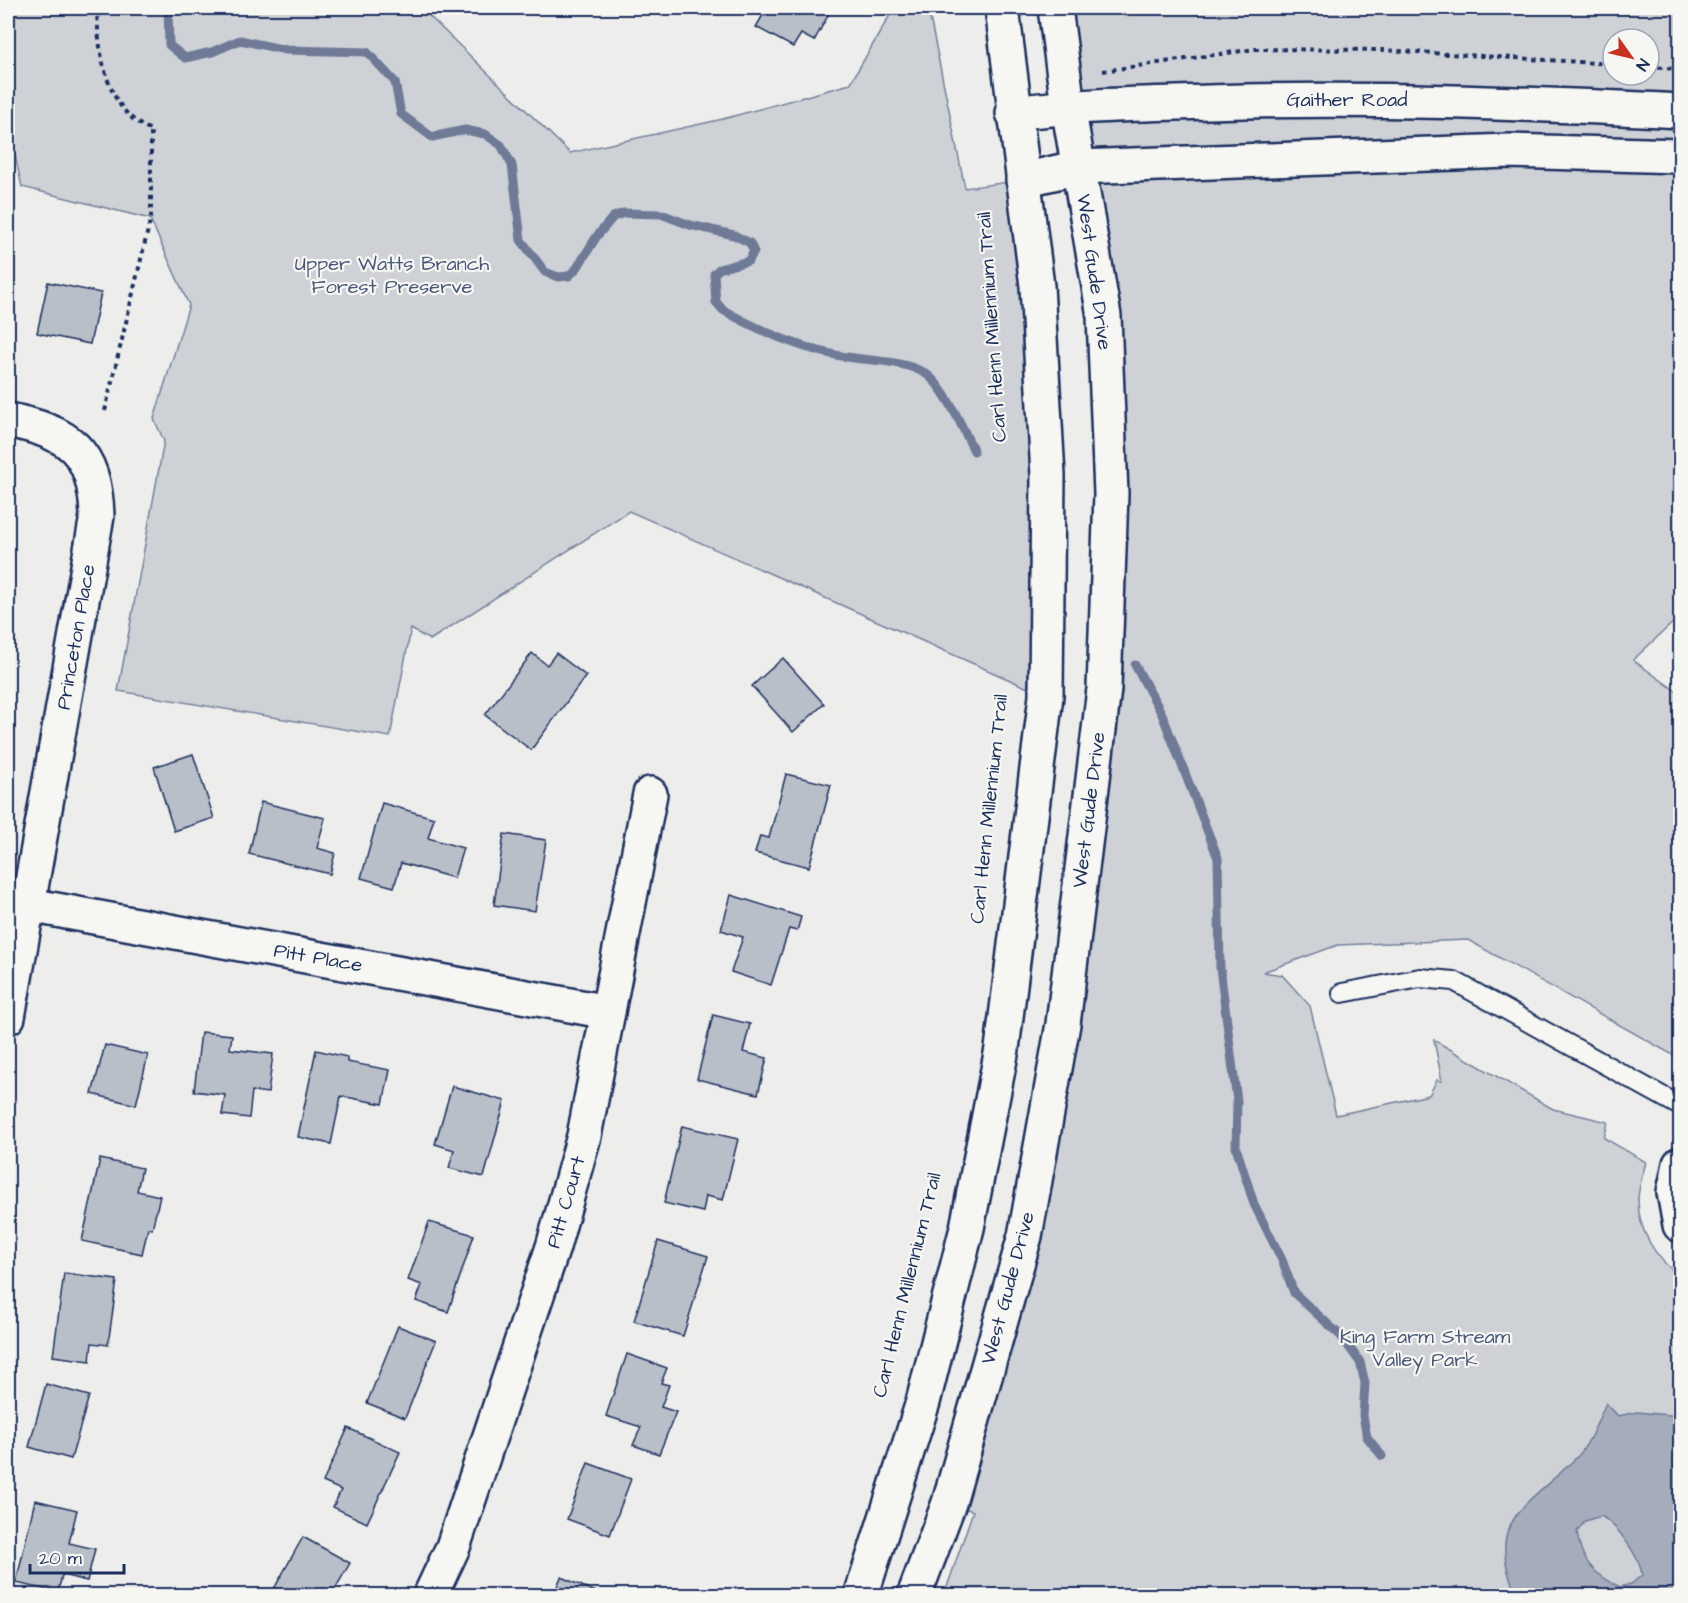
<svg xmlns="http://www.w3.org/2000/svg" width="1688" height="1603" viewBox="0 0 1688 1603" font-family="'Architects Daughter',sans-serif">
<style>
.green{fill:#ced2d7;stroke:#74809a;stroke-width:1.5;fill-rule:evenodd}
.water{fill:#a5acbc;stroke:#6e7a96;stroke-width:1.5;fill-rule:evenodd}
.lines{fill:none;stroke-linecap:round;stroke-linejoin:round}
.stream{stroke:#6e7a96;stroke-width:9}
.building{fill:#b9bfc8;stroke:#1b2f5e;stroke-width:1.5}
.service-casing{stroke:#1b2f5e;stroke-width:22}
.minor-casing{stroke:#1b2f5e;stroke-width:38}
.tertiary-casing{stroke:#1b2f5e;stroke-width:38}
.secondary-casing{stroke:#1b2f5e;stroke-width:38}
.path{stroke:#1b2f5e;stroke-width:4;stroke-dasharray:4.5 4.5;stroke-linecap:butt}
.service{stroke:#f6f6f2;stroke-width:18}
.minor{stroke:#f6f6f2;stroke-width:33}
.tertiary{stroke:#f6f6f2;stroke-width:33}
.secondary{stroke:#f6f6f2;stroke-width:33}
.labels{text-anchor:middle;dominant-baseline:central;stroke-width:4.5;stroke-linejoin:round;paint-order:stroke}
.street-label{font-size:20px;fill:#1b2f5e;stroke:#f6f6f2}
.park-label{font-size:20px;fill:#48587c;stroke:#f6f6f2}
</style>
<rect width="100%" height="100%" fill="#edeeec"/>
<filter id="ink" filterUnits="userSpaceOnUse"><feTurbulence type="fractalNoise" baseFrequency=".0167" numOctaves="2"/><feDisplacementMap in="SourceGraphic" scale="12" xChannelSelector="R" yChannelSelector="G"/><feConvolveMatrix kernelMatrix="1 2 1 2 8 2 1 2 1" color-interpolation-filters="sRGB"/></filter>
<g filter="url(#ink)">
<g class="green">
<polygon points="8,8 421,8 570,153 723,119 850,84 894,8 928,8 965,188 1023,180 1046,696 629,511 430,640 411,629 390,737 118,691 164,441 154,419 189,305 150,219 22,187 8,124"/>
<path d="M1055 8H1680V616L1633 660 1680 694V1059L1468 940 1338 945 1263 972 1282 975 1310 1006 1336 1115 1429 1095 1437 1080 1442 1081 1434 1040 1553 1109 1608 1122 1604 1138 1646 1162C1643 1174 1638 1188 1638 1200 1638 1231 1656 1259 1680 1276V1595L944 1596 973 1511 949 1503 1025 1236 1111 494ZM1613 39H1649V75H1613Z"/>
</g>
<path class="water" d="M1606 1403 1618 1416 1637 1412 1680 1416V1595H1517C1481 1521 1530 1504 1575 1459 1589 1446 1598 1420 1606 1403ZM1601 1516C1617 1525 1640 1557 1642 1575L1631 1584 1620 1587C1593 1574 1581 1561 1577 1532L1585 1521Z"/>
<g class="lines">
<g class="stream">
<path d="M168 8 169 45 185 58 212 52 240 40 286 50 367 52 395 82 401 114 432 137 465 130 485 134 501 145 512 165 521 240 545 272 558 277 569 276 577 268 597 236 613 217 624 213 661 214 690 225 734 235 750 243 754 252 748 261 719 269 714 274 716 302 723 310C762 332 803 350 847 357 871 361 900 360 923 372 944 383 963 430 974 451"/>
<polyline points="1135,665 1162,714 1218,858 1220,968 1237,1101 1236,1147 1243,1169 1254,1204 1282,1260 1294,1293 1341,1336 1360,1362 1365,1383 1363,1416 1367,1437 1382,1456"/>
</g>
</g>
<g class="building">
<polygon points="522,8 542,8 525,14"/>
<polygon points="767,8 832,8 814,41 801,34 793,47 756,27"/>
<polygon points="48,282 101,293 90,344 37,333"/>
<polygon points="532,653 547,665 556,653 586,676 531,750 485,715"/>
<polygon points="783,658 824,704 793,732 752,686"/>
<polygon points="193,754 214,818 174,831 154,767"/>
<polygon points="786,774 831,785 809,867 755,853 760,836 769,838"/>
<polygon points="261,802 325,818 317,848 335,853 330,874 249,854"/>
<polygon points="382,803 434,818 428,838 463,848 454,878 401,863 394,887 361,878"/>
<polygon points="504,834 546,840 535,911 494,905"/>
<polygon points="731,895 801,917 797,931 789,929 771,985 731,972 743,937 721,930"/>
<polygon points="713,1015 750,1024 743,1052 767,1058 758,1094 697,1079"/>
<polygon points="201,1032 232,1035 230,1049 273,1054 268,1093 252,1091 249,1118 222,1115 225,1095 194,1091"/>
<polygon points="105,1045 148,1055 136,1105 92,1094"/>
<polygon points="316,1050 347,1057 347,1062 390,1070 383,1104 341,1096 331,1144 298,1137"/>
<polygon points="452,1086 505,1101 484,1177 449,1168 454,1150 435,1144"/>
<polygon points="682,1126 738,1139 723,1200 706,1196 703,1212 664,1203"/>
<polygon points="100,1159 142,1168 137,1191 160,1196 152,1229 148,1228 142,1254 82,1241"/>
<polygon points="429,1222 474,1235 448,1312 416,1301 422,1285 408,1280"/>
<polygon points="658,1241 708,1256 683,1336 634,1321"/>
<polygon points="64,1273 117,1280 108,1345 92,1343 90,1361 53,1356"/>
<polygon points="398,1326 436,1341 405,1418 367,1403"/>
<polygon points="627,1354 667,1368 661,1383 669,1385 661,1407 676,1412 659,1454 633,1445 641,1427 606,1416"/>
<polygon points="46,1384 89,1396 71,1459 29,1447"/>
<polygon points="348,1428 400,1452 367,1523 333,1507 341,1490 323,1482"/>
<polygon points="588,1463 631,1479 610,1535 567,1519"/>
<polygon points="35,1500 77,1510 69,1543 95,1549 87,1581 62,1575 58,1592 16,1583"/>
<polygon points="303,1537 350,1563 331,1596 270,1596"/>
<polygon points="561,1577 603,1595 603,1596 553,1596"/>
</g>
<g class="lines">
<defs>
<polyline id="service" points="1342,993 1420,978 1454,981 1680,1106"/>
<g id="minor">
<polyline points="29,905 608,1012"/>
<polyline points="1680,1164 1674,1192 1680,1225"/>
<polyline points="430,1596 453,1547 553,1247 584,1136 650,794"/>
</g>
<path id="tertiary" d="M8 420C69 432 95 450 97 516L8 1017"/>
<g id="secondary">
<path d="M1013 113C1078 105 1143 104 1208 102 1366 97 1523 103 1680 111"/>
<polyline points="1023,180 1079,167 1509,151 1680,156"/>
<polyline points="861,1596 923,1402 967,1228 1002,1049 1046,696 1048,475 1037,286 1002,8"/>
<polyline points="914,1596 949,1503 1025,1236 1063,1024 1104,689 1111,494 1104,316 1068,106 1055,8"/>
</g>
</defs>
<use href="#service" class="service-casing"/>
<use href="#minor" class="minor-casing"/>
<use href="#tertiary" class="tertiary-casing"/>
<use href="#secondary" class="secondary-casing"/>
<g class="path">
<path d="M97 8C98 51 105 111 151 130V217L105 411"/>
<polyline points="1649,67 1680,69"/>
<polyline points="1103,71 1255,49 1383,50 1613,64"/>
</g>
<use href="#service" class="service"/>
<use href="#minor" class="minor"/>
<use href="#tertiary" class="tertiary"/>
<use href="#secondary" class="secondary"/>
</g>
</g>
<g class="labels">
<g class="street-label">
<text x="1347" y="100">Gaither Road</text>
<text transform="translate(1094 272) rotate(82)">West Gude Drive</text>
<text transform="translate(992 327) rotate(-94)">Carl Henn Millennium Trail</text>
<text transform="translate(76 637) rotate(-80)">Princeton Place</text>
<text transform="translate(989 809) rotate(-84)">Carl Henn Millennium Trail</text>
<text transform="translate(1089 810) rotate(-83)">West Gude Drive</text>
<text transform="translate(318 958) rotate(10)">Pitt Place</text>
<text transform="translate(566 1202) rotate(-74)">Pitt Court</text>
<text transform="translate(907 1285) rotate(-76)">Carl Henn Millennium Trail</text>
<text transform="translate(1008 1288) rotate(-75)">West Gude Drive</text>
</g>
<g class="park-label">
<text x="392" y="264">Upper Watts Branch<tspan x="392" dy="23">Forest Preserve</tspan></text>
<text x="1425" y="1337">King Farm Stream<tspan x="1425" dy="23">Valley Park</tspan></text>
</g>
</g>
<rect width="1688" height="1603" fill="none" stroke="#f6f6f2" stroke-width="30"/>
<rect x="15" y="15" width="1658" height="1573" fill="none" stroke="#1b2f5e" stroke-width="2" filter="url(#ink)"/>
<g transform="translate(1631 57) rotate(124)"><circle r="28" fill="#f6f6f2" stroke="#9ea6b7" stroke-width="1.5"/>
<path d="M0-4.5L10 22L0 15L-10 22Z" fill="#c8321e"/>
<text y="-9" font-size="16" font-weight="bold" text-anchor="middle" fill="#1b2f5e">N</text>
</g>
<path d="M30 1564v9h94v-9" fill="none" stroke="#1b2f5e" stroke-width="3"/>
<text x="39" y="1564" font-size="18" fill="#1b2f5e" stroke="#f6f6f2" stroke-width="4.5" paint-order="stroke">20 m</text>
</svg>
